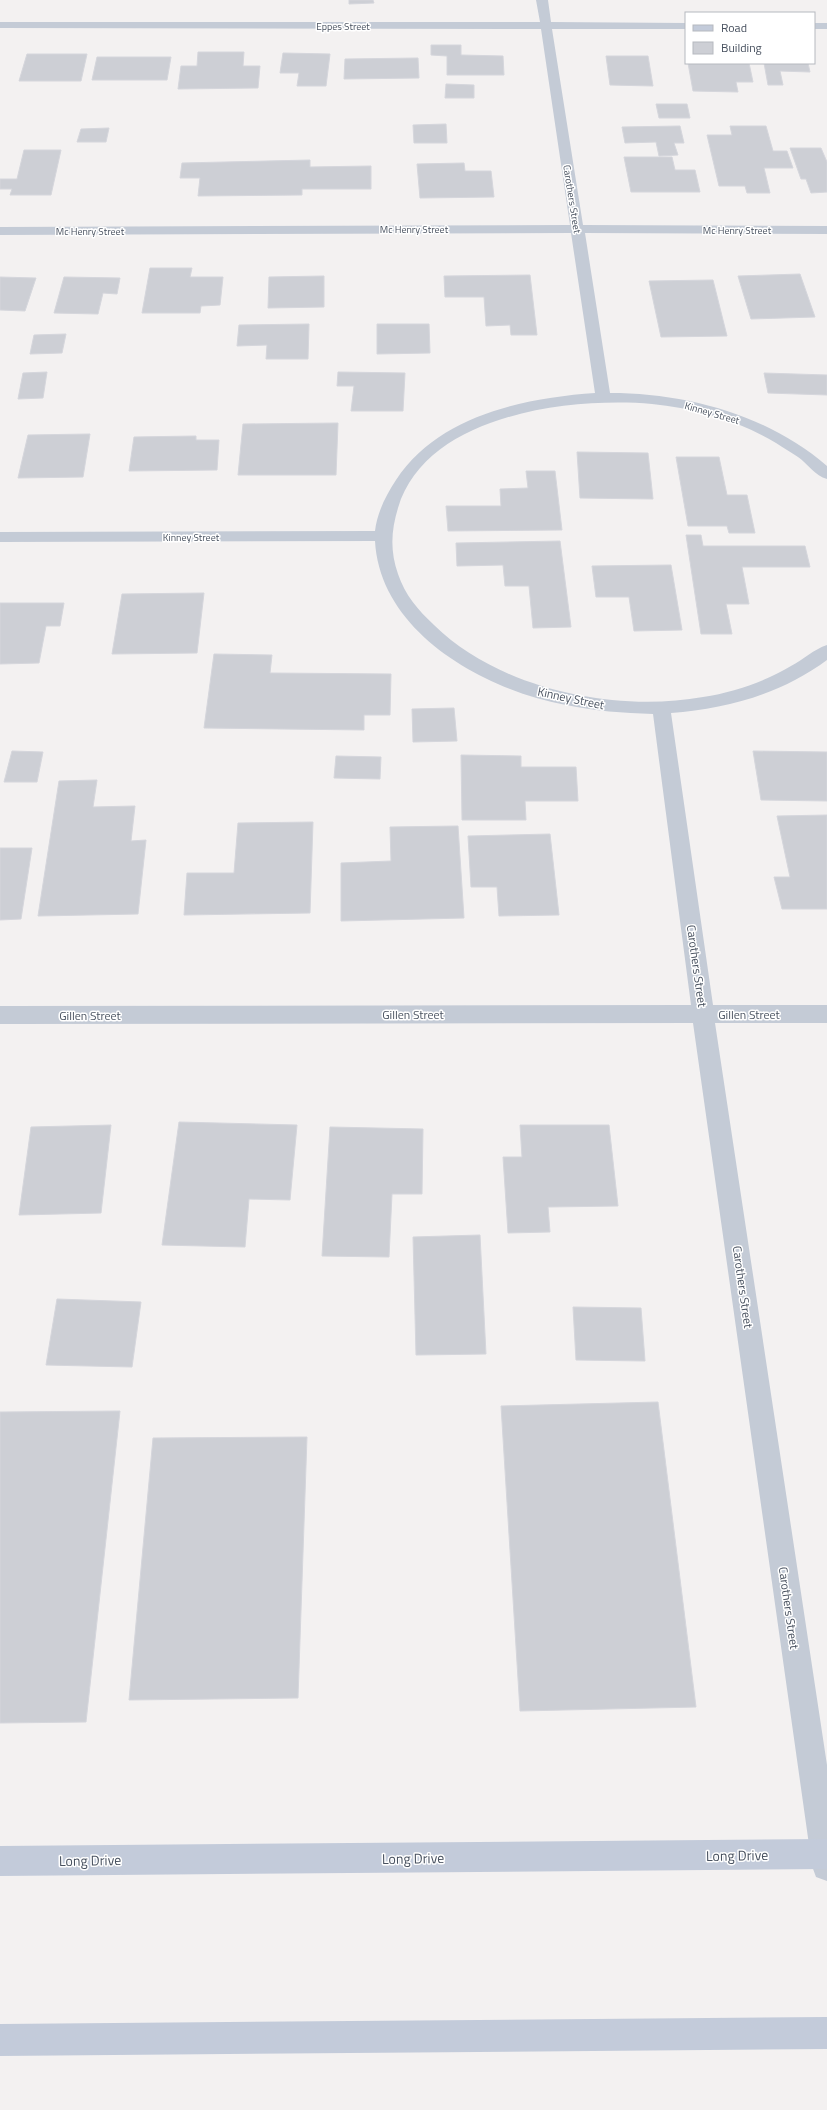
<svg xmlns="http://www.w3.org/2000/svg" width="827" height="2110" viewBox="0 0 827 2110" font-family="'Titillium Web',sans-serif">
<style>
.building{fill:#cdcfd5;stroke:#d5d6dc}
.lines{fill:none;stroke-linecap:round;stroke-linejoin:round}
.street{fill:#c4cbd6;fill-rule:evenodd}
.secondary{fill:#c3cbda;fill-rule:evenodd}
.labels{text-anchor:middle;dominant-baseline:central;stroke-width:3;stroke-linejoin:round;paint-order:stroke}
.far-street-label{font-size:10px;fill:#48515f;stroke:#fff}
.street-label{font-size:12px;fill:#48515f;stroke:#fff}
.near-street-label{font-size:14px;fill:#48515f;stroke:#fff}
</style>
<rect width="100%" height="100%" fill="#f3f1f1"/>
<g class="building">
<polygon points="349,0 373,0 374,3 349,4"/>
<polygon points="431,45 461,45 461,55 503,56 504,75 447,75 447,56 431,55"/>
<polygon points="198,52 244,52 243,66 260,66 258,88 178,89 181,66 197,66"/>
<polygon points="283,53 330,54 326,86 297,86 299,73 280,73"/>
<polygon points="27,54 87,54 81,81 19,81"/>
<polygon points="606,56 648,56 653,86 610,85"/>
<polygon points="97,57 171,57 167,80 92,80"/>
<polygon points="418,58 419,78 344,79 345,59"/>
<polygon points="688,63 749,63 753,82 736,82 738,92 693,91"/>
<polygon points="764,63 808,63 810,72 780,71 783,85 768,85"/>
<polygon points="446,84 474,85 474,98 445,98"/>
<polygon points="656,104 687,104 690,118 659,118"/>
<polygon points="446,124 447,143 414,143 413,125"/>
<polygon points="680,126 684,143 674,143 678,155 659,156 656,142 625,143 622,127"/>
<polygon points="730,126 766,126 773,151 787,151 793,168 764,168 770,193 747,193 745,186 719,186 707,135 732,135"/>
<polygon points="109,128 106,142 77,142 81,129"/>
<polygon points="790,148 821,148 827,162 827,192 811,193 806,179 801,179"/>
<polygon points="24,150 61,150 51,195 10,195 12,189 0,189 0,179 17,179"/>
<polygon points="624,157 672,157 675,170 695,170 700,192 631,192"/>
<polygon points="310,160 310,167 371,166 371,189 302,189 302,195 198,196 200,178 180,178 182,163"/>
<polygon points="464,163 465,171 491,171 494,197 420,198 417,164"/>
<polygon points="150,268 192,268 190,277 223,277 220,305 201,306 200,313 142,313"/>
<polygon points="800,274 815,317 751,319 738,276"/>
<polygon points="530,275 537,335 511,335 510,325 486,326 484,297 445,297 444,276"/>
<polygon points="324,276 324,307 268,308 269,277"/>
<polygon points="0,277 36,278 25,311 0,310"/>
<polygon points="64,277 120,278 117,294 103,293 98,314 54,313"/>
<polygon points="713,280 727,336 661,337 649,281"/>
<polygon points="309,324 308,359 266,359 267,345 237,346 239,325"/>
<polygon points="377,324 429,324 430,353 377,354"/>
<polygon points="66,334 62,353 30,354 34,335"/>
<polygon points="47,372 43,398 18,399 23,373"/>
<polygon points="338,372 405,373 403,411 351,411 354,386 337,386"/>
<polygon points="764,373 827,375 827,395 768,393"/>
<polygon points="338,423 336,475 238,475 243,424"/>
<polygon points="90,434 83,477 18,478 28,435"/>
<polygon points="196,436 196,440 219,440 217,470 129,471 134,437"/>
<polygon points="577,452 648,453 653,499 580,498"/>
<polygon points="676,457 719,457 727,495 747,495 755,533 729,533 727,526 688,526"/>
<polygon points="526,471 555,471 562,530 448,531 446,506 501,506 500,489 528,488"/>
<polygon points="686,535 701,535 703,546 805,546 810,567 742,567 749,604 726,604 732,634 701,634"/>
<polygon points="560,541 571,627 533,628 529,586 505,586 503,565 457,566 456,543"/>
<polygon points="671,565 682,630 634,631 629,597 596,597 592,566"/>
<polygon points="204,593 197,653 112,654 122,594"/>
<polygon points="0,603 64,603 60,626 46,626 39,663 0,664"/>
<polygon points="214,654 272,655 270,673 391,674 390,715 364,715 364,730 204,728"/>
<polygon points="454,708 457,741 413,742 412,709"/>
<polygon points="12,751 43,752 37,782 4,782"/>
<polygon points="753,751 827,752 827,801 761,800"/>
<polygon points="461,755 521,756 521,767 576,767 578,801 525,801 526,820 462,820"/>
<polygon points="336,756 381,757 380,779 334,778"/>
<polygon points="97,780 93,807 135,806 131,841 146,840 138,914 38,916 59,781"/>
<polygon points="827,815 827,909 782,909 774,877 790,877 777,816"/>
<polygon points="313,822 310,913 184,915 187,873 234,873 238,823"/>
<polygon points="458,826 464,918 341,921 341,863 391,861 390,827"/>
<polygon points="550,834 559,915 499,916 497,887 471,887 468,836"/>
<polygon points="0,848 32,848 21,919 0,920"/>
<polygon points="179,1122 297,1125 290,1200 249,1199 245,1247 162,1245"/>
<polygon points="111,1125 101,1213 19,1215 31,1127"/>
<polygon points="520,1125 609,1125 618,1206 548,1207 550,1232 508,1233 503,1157 522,1157"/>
<polygon points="330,1127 423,1129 422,1194 392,1194 389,1257 322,1256"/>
<polygon points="480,1235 486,1354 416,1355 413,1237"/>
<polygon points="57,1299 141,1302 132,1367 46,1365"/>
<polygon points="573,1307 641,1308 645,1361 576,1360"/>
<polygon points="658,1402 696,1707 520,1711 501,1406"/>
<polygon points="120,1411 86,1722 0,1723 0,1412"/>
<polygon points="307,1437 298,1698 129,1700 153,1438"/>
</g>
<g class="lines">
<g class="street">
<path d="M536 0H548L551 22 686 23V29H552L583 225 827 226V234L585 233 610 393C687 393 768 415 827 466V479C815 476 808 464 798 457 791 452 783 448 776 443 740 421 694 408 652 404 570 397 426 414 398 508 391 531 390 551 398 574 405 595 418 610 434 625 499 689 615 713 703 697 734 692 764 682 791 666 803 660 814 649 827 645V660C781 694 727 709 671 713L713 1005H827V1023H715L827 1765V1881L816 1877 812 1866 693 1023 0 1024V1006L691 1005 653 714C623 713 595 711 566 705 485 690 380 633 375 541L0 542V532L375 531C377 513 386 495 396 480 438 416 523 398 595 393L571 233 0 235V227L570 225 541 29 0 28V22H540Z"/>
<rect x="814" y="23" width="13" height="6"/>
</g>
<g class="secondary">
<polygon points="827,1839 827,1869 0,1876 0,1846"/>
<polygon points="827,2017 827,2049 0,2056 0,2024"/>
</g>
</g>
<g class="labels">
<g class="far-street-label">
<text x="343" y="26">Eppes Street</text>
<text transform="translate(572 199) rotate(81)">Carothers Street</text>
<text x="414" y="229">Mc Henry Street</text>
<text x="737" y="230">Mc Henry Street</text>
<text x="90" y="231">Mc Henry Street</text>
<text transform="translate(712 413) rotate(16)">Kinney Street</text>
<text x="191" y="537">Kinney Street</text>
</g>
<g class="street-label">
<text transform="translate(571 698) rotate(12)">Kinney Street</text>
<text transform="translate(697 966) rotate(82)">Carothers Street</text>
<text x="413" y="1014">Gillen Street</text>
<text x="749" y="1014">Gillen Street</text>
<text x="90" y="1015">Gillen Street</text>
<text transform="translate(743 1287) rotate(82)">Carothers Street</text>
<text transform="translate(789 1608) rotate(82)">Carothers Street</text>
</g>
<g class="near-street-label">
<text transform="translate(737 1855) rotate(-1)">Long Drive</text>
<text transform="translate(413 1858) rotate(-1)">Long Drive</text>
<text transform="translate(90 1860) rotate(-1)">Long Drive</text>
</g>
</g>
<rect x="685" y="12" width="130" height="52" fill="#ffffff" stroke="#b6b9bf"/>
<rect x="693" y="25" width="20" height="6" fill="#c3cbda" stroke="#b6b9bf"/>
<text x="721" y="32" font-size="12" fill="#48515f">Road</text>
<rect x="693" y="42" width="20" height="12" fill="#cdcfd5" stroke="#b6b9bf"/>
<text x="721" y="52" font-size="12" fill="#48515f">Building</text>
</svg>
